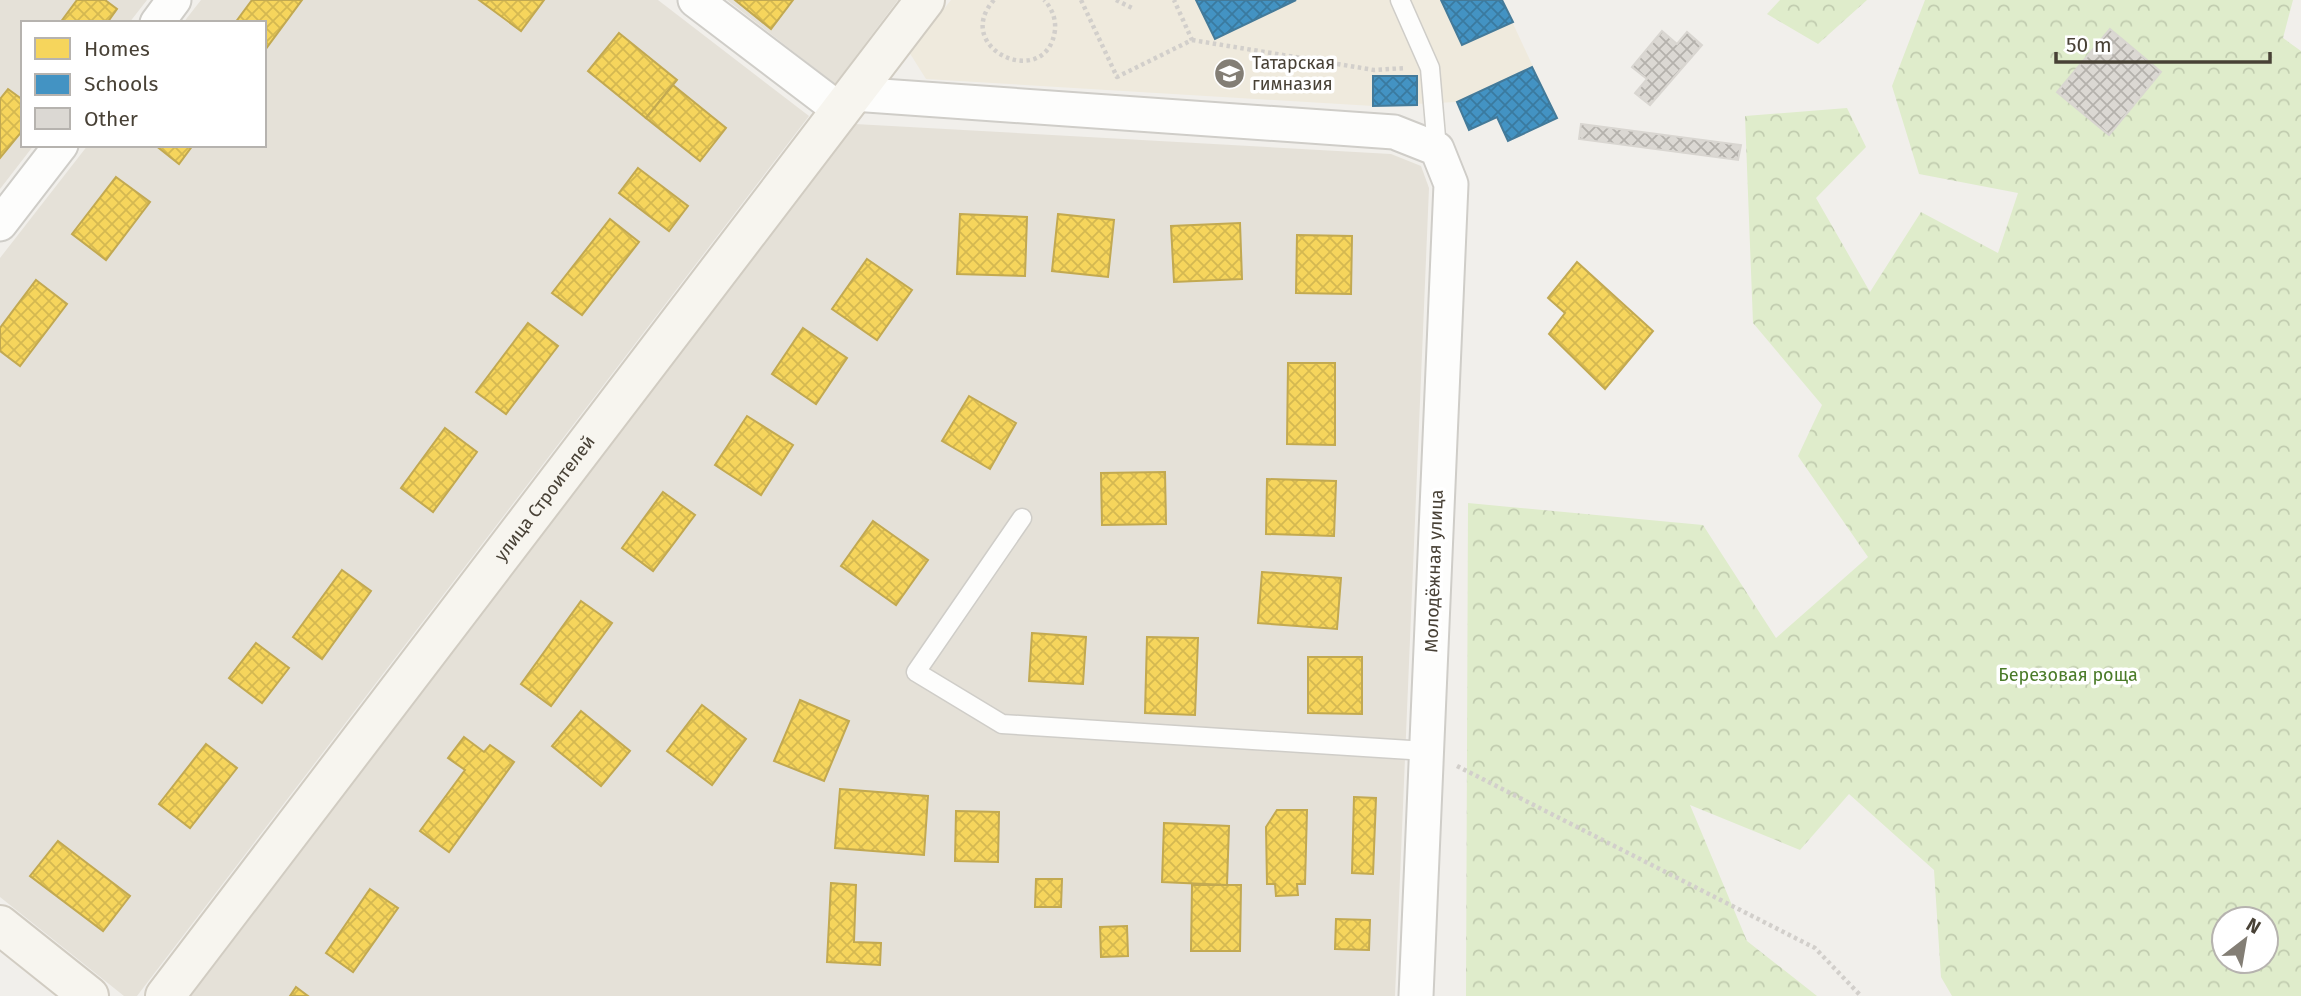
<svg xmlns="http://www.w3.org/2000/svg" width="2301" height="996" viewBox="0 0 2301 996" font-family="'Fira Sans',sans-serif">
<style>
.residential{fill:#e5e1d8}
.education{fill:#efeadd}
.forest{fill:url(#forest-crowns);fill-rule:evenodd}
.homes{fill:url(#homes-cross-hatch);stroke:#c2a951;stroke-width:2}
.schools{fill:url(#schools-cross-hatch);stroke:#447a99;stroke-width:2}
.building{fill:url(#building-cross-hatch);stroke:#d9d6d1;stroke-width:2}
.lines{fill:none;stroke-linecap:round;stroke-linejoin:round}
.lane-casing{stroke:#cfcdc8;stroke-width:21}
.street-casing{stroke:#cfcdc8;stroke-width:37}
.secondary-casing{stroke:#d1ccc2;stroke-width:42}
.path{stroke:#d2cfcb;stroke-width:4.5;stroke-dasharray:3.5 3.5;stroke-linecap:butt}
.lane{stroke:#fdfdfc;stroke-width:18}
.street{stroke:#fdfdfc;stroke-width:33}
.secondary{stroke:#f7f5ef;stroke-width:38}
.labels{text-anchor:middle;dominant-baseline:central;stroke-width:7;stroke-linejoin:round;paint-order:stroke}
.poi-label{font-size:18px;fill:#484136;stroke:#fff;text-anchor:start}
.street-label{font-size:18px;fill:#484136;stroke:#fff}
.park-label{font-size:18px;fill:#4a7b28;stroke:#fff}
</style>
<defs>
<pattern id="forest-crowns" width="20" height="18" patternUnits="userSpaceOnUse" patternTransform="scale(1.75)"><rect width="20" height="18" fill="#dfeccb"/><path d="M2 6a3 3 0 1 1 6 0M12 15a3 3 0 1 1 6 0" fill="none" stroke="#c1ccaf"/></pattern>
<pattern id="homes-cross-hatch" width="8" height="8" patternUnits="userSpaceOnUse" patternTransform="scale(1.75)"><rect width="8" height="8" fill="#f6d55c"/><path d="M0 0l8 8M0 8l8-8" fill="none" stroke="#d4b851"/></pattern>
<pattern id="schools-cross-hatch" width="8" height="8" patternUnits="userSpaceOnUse" patternTransform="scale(1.75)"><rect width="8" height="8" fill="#4393c3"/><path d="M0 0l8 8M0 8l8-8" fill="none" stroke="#3a7a9f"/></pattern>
<pattern id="building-cross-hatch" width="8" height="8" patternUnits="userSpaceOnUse" patternTransform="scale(1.75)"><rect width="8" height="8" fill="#dbd8d3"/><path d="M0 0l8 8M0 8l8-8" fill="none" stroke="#b4b1ac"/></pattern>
</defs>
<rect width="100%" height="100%" fill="#f1efeb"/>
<g class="residential">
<polygon points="0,0 147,0 129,23 23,23 23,145 34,145 0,189"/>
<polygon points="201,0 658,0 809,116 137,996 124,996 0,897 0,258 88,145 264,145 264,23 183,23"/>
<polygon points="727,0 898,0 835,84"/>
<polygon points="855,124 1391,154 1421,166 1429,188 1395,996 191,996"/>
</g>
<polygon class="education" points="951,0 1502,0 1557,118 1508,141 1497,117 1469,130 1456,102 1373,106 926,79 909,52"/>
<g class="forest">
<polygon points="1780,0 1867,0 1818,44 1767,14"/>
<path d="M1925 0H2293L2283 38 2301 51V996H1952L1941 977 1934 870 1849 794 1800 850 1690 805 1747 941 1817 996H1466L1468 503 1703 525 1776 638 1868 557 1798 456 1822 405 1753 323 1745 116 1847 108 1866 147 1816 198 1870 292 1921 212 1998 253 2018 193 1919 174 1892 86ZM2224 919H2266V961H2224Z"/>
</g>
<g class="homes">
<polygon points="77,0 105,0 117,9 107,23 60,23"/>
<polygon points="252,0 302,0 265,50 264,23 235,23"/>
<polygon points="479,0 544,0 521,31"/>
<polygon points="735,0 793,0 771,29"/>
<polygon points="619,33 677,80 646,118 588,71"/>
<polygon points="673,85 726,128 700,161 646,118"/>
<polygon points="8,89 23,100 23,130 0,158 0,99"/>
<polygon points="155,145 193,145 179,164"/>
<polygon points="638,168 688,206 669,231 619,193"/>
<polygon points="116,177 150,202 106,260 72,234"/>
<polygon points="960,214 1027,217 1025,276 957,274"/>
<polygon points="1058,214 1114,220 1108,277 1052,271"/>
<polygon points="610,219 639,242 582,315 552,293"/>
<polygon points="1240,223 1242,279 1174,282 1171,226"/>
<polygon points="1297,235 1352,236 1351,294 1296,293"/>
<polygon points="867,259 912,290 877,340 832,309"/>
<polygon points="1577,262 1653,331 1605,389 1549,334 1565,313 1548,298"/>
<polygon points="36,280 67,304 20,366 0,351 0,328"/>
<polygon points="528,323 558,346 506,414 476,392"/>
<polygon points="803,328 847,358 816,404 772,374"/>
<polygon points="1288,363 1335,363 1335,445 1287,444"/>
<polygon points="969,396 1016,423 990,469 942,441"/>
<polygon points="747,416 793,445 761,495 715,465"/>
<polygon points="445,428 477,452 433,512 401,488"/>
<polygon points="1165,472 1166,524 1102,525 1101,473"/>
<polygon points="1267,479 1336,481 1334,536 1266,534"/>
<polygon points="663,492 695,515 653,571 622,548"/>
<polygon points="873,521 928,560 896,605 841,566"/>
<polygon points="342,570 371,591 322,659 293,637"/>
<polygon points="1262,572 1341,578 1337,629 1258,623"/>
<polygon points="581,601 612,623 551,706 521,684"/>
<polygon points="1032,633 1086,637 1083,684 1029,681"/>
<polygon points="1147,637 1198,638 1195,715 1145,713"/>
<polygon points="256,643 289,668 262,703 229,678"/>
<polygon points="1308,657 1362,657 1362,714 1308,713"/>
<polygon points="800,700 849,721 824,781 774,761"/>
<polygon points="702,705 746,739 712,785 667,751"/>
<polygon points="581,711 630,751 601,786 552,746"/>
<polygon points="464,737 484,752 490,745 514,762 449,852 420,831 465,770 448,758"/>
<polygon points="206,744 237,768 190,828 159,804"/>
<polygon points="840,789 928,796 924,855 835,848"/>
<polygon points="1354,797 1376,798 1373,874 1352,873"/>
<polygon points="1277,810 1307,810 1305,884 1297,884 1298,895 1276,896 1275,884 1267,884 1266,827"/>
<polygon points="956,811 999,812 998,862 955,861"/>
<polygon points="1164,823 1229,826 1227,885 1162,882"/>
<polygon points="58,841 130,896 103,931 30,876"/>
<polygon points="1036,879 1062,879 1061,907 1035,907"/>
<polygon points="831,883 856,885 854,942 881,943 880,965 827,962"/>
<polygon points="1192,885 1241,885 1240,951 1191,951"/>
<polygon points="370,889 398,908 353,972 326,953"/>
<polygon points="1336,919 1370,920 1369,950 1335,949"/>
<polygon points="1127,926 1128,956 1101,957 1100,927"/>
<polygon points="296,987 308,996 290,996"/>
</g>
<g class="schools">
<polygon points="1196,0 1296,0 1215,39"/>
<polygon points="1441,0 1502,0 1513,22 1462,45"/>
<polygon points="1532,67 1557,118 1508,141 1497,117 1469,130 1457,102"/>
<polygon points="1373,76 1417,76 1417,105 1373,106"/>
</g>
<g class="building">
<polygon points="2110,29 2161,72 2109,135 2057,92"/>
<polygon points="1662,31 1677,44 1687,32 1702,45 1650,105 1635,93 1647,79 1632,67"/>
<polygon points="1581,124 1741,145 1738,160 1579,139"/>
</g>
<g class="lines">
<defs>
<g id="lane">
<polyline points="1400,0 1430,68 1437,149"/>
<polyline points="1022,518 916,672 1002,724 1426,751"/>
</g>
<g id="street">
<polyline points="695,0 841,111"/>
<polyline points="157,23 174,0"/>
<polyline points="853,94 1394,132 1437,149 1451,184 1416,996"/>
<polyline points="0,224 61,145"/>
</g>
<g id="secondary">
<polyline points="0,925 89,996"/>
<path id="s1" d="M165 996 925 0"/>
</g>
</defs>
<use href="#lane" class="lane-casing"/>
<use href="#street" class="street-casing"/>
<use href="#secondary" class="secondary-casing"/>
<g class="path">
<path d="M994 0C950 49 1047 92 1055 30 1056 19 1052 8 1044 0"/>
<polyline points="1081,0 1117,77 1192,40 1174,0"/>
<polyline points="1116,0 1132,8"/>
<polyline points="1192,40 1374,70 1406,68"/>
<polyline points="1457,766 1815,948 1861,996"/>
</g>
<use href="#lane" class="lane"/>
<use href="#street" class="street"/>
<use href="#secondary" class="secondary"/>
</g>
<defs>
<symbol id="school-disc" viewBox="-11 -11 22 22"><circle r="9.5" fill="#837e75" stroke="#fff"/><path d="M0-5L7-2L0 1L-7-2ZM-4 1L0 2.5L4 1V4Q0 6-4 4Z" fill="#fff"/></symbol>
</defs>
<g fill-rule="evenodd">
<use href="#school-disc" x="1212" y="56" width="35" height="35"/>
</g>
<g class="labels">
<g class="poi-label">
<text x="1252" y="63">Татарская<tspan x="1252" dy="21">гимназия</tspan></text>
</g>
<g class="street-label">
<text stroke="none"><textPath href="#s1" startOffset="626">улица Строителей</textPath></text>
<text transform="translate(1434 571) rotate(-88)">Молодёжная улица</text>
</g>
<g class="park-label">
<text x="2068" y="675">Березовая роща</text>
</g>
</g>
<rect x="21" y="21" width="245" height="126" fill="#ffffff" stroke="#b6b3af" stroke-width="2"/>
<rect x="35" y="38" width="35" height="21" fill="#f6d55c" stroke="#b6b3af" stroke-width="2"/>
<text x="84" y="56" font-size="21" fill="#484136">Homes</text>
<rect x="35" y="74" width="35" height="21" fill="#4393c3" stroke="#b6b3af" stroke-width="2"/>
<text x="84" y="91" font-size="21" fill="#484136">Schools</text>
<rect x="35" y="108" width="35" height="21" fill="#dbd8d3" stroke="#b6b3af" stroke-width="2"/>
<text x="84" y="126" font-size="21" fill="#484136">Other</text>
<g transform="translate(2245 940) rotate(31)"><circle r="33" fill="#ffffff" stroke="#b6b3af" stroke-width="2"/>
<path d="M0-5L12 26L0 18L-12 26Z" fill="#837e75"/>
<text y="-10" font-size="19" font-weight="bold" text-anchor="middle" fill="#484136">N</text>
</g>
<path d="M2056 52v10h214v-10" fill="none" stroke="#484136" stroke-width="3.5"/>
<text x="2066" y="52" font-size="21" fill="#484136" stroke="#ffffff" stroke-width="5" paint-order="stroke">50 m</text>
</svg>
